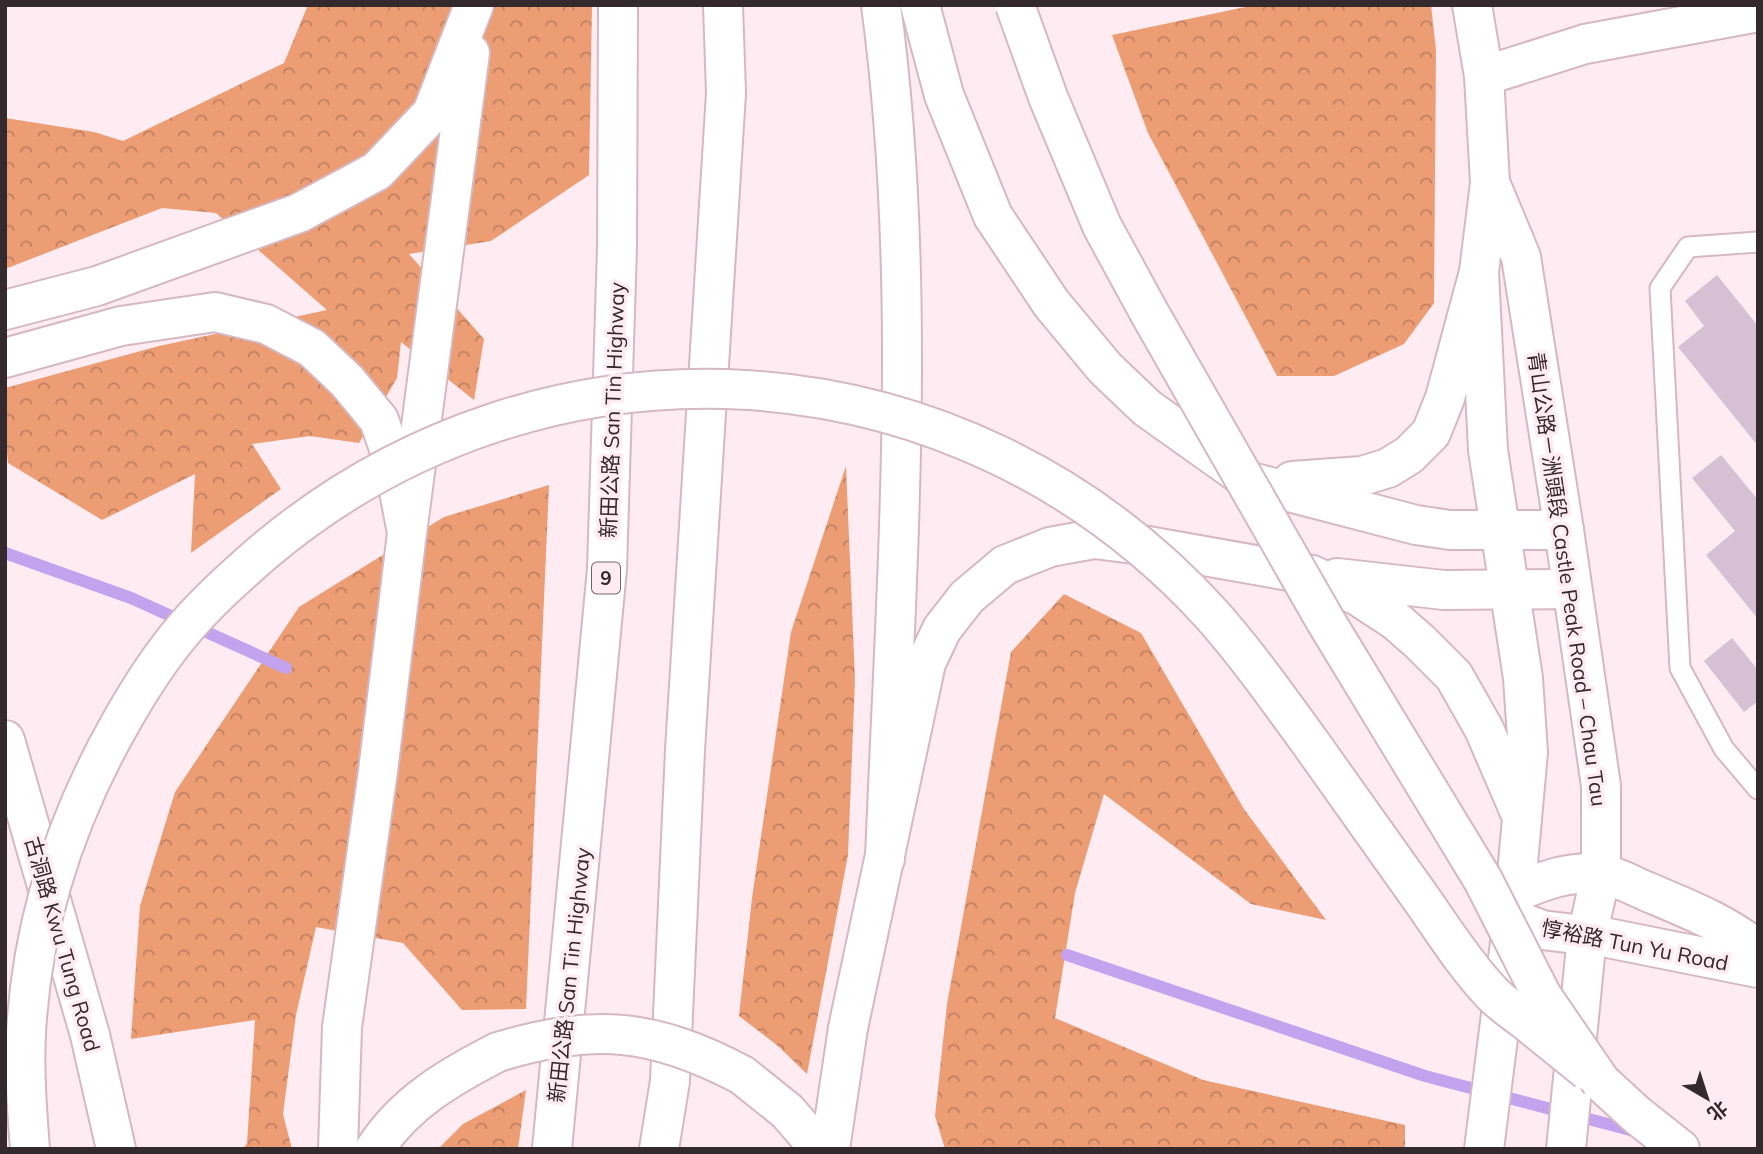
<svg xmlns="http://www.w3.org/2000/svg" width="1763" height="1154" viewBox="0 0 1763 1154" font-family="Mulish,'Noto Sans SC',sans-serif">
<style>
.forest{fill:url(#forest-crowns)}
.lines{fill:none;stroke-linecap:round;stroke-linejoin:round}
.stream{stroke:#c3a3ee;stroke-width:12}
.building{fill:#d6c0d4}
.service-casing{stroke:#d6b8c1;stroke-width:23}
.minor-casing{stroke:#d6b8c1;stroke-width:42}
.tertiary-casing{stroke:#d6b8c1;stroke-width:42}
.secondary-casing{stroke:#d6b8c1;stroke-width:42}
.primary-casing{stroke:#d6b8c1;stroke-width:42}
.motorway-casing{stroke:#d6b8c1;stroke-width:42}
.service{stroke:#fff;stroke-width:19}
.minor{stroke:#fff;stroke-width:38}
.tertiary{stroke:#fff;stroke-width:38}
.secondary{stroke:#fff;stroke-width:38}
.primary{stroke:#fff;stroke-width:38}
.motorway{stroke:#fff;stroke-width:38}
.primary-bridge-casing{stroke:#d6b8c1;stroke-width:42;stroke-linecap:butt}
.motorway-bridge-casing{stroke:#d6b8c1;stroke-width:42;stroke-linecap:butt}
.primary-bridge{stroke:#fff;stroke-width:38}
.motorway-bridge{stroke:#fff;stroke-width:38}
.labels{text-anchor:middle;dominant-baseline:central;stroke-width:7;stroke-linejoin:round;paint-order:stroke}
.shield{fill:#ffecf2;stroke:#716468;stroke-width:2}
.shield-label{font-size:19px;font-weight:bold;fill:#34292d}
.street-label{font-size:21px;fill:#34292d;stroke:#ffecf2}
</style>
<defs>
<pattern id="forest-crowns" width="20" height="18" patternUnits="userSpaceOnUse" patternTransform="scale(1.75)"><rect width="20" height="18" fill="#ec9d74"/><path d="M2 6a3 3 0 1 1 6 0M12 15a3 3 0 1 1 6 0" fill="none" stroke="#c08060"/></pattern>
</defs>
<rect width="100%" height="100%" fill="#ffecf2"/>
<g class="forest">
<polygon points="308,5 592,5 589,175 491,241 409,254 484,339 474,400 401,342 397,378 359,443 310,436 252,444 281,489 191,553 195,474 102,520 8,463 5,430 5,388 159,346 327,310 216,213 162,208 5,269 5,118 94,132 123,141 284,63"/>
<polygon points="1255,5 1431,5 1436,50 1434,303 1404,344 1334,376 1277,376 1148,133 1112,35"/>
<polygon points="846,466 855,680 848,855 807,1074 778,1046 739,1016 752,898 791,632"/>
<polygon points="549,485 526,1009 462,1010 403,943 316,927 296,1015 283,1114 292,1149 243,1149 247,1143 255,1020 131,1039 140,906 175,792 299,607 444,517"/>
<polygon points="1064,594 1141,633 1244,809 1326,920 1251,904 1104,794 1075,893 1055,1018 1203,1080 1405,1125 1405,1149 945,1149 935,1116 947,1004 1011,652"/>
<polygon points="526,1090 518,1149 438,1149 463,1124"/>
</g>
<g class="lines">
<g class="stream">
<polyline points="5,553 131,598 286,668"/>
<polyline points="1067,955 1425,1076 1638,1132"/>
</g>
</g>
<g class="building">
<polygon points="1717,275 1758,326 1758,446 1678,347 1704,326 1685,301"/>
<polygon points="1721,455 1758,500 1758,619 1706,555 1735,531 1692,478"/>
<polygon points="1732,638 1758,670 1758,701 1744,712 1704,661"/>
</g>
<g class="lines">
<defs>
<polyline id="service" points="1758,242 1688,247 1660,288 1680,668 1724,749 1758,789"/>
<g id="minor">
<polyline points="1484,76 1585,44 1758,12"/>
<path d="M1514 893C1542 881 1570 870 1602 874 1619 877 1633 886 1648 892 1686 908 1725 923 1758 950"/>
<polyline points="1513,919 1542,930 1608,938 1758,968"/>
</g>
<polyline id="tertiary" points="5,740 90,1035 116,1149"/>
<g id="secondary">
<polyline points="1472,5 1484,76 1490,183 1479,272 1488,450 1523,678 1528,752 1513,919 1484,1149"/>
<polyline points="1491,185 1521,257 1564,530 1601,786 1601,874 1587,936 1566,1149"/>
</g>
<g id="primary">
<polyline points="5,358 121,326 215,312 266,324 312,348 347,381 379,420 393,460 407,533 378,771 342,1027 338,1149"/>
<polyline points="1337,578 1444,590 1572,589"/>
<polyline points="742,1075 787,1111 820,1149"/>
<polyline points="1601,1082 1637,1115 1680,1149"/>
<path d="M375 1149C404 1103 451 1076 498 1052"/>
<polyline points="830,1149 848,1028 926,663 942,629 967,597 1005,565 1050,547 1094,539 1142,545 1312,575 1358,596 1396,621 1420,642 1454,676 1484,729 1522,817"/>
</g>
<g id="motorway">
<path d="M881 5C919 288 896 575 885 859"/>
<polyline points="920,5 944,95 993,216 1051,303 1105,368 1147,408 1251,482 1416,525 1450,530 1564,530"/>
<polyline points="5,310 97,286 299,213 377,171 432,113 474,5"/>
<polyline points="1292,481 1362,476 1388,468 1409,455 1431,433 1445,398 1479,272"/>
<polyline points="407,533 470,53"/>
<polyline points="552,1149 607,569 617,247 618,5"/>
<polyline points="659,1149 670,1081 685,750 726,93 723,5"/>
</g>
</defs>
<use href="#service" class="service-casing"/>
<use href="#minor" class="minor-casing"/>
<use href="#tertiary" class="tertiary-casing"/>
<use href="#secondary" class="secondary-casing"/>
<use href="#primary" class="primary-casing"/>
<use href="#motorway" class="motorway-casing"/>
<use href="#service" class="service"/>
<use href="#minor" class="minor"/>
<use href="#tertiary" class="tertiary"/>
<use href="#secondary" class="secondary"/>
<use href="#primary" class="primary"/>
<use href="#motorway" class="motorway"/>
<defs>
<g id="primary-bridge">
<path d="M498 1052C594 1023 653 1028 742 1075"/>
<path d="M30 1149C27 1110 24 1071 26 1033 32 923 66 819 120 724 139 690 160 657 185 628 208 601 234 578 260 555 544 312 962 338 1213 616 1249 657 1280 701 1312 745 1348 796 1384 846 1420 897 1442 928 1463 962 1489 990 1499 1002 1513 1011 1525 1020 1546 1037 1567 1054 1588 1071"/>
</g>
<polyline id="motorway-bridge" points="1015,5 1048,97 1102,226 1150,314 1325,620 1483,880 1542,996 1601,1082"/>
</defs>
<use href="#primary-bridge" class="primary-bridge-casing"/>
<use href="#motorway-bridge" class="motorway-bridge-casing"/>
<use href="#primary-bridge" class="primary-bridge"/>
<use href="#motorway-bridge" class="motorway-bridge"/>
</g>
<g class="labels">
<rect class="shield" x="592" y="562.5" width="28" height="31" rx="5"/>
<g class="shield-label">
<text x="606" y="578">9</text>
</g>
<g class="street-label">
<text transform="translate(612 410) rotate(-88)">新田公路 San Tin Highway</text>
<text transform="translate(1568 579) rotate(82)">青山公路－洲頭段 Castle Peak Road – Chau Tau</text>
<text transform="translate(63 944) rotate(74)">古洞路 Kwu Tung Road</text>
<text transform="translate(1635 945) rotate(11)">惇裕路 Tun Yu Road</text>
<text transform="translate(569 975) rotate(-84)">新田公路 San Tin Highway</text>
</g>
</g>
<rect width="1763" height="1154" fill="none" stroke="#34292d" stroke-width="14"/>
<g transform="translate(1707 1098) rotate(141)" stroke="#ffecf2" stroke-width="5" paint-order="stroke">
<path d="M0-5L12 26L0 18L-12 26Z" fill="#34292d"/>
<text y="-10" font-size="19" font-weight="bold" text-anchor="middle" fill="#34292d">北</text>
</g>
</svg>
